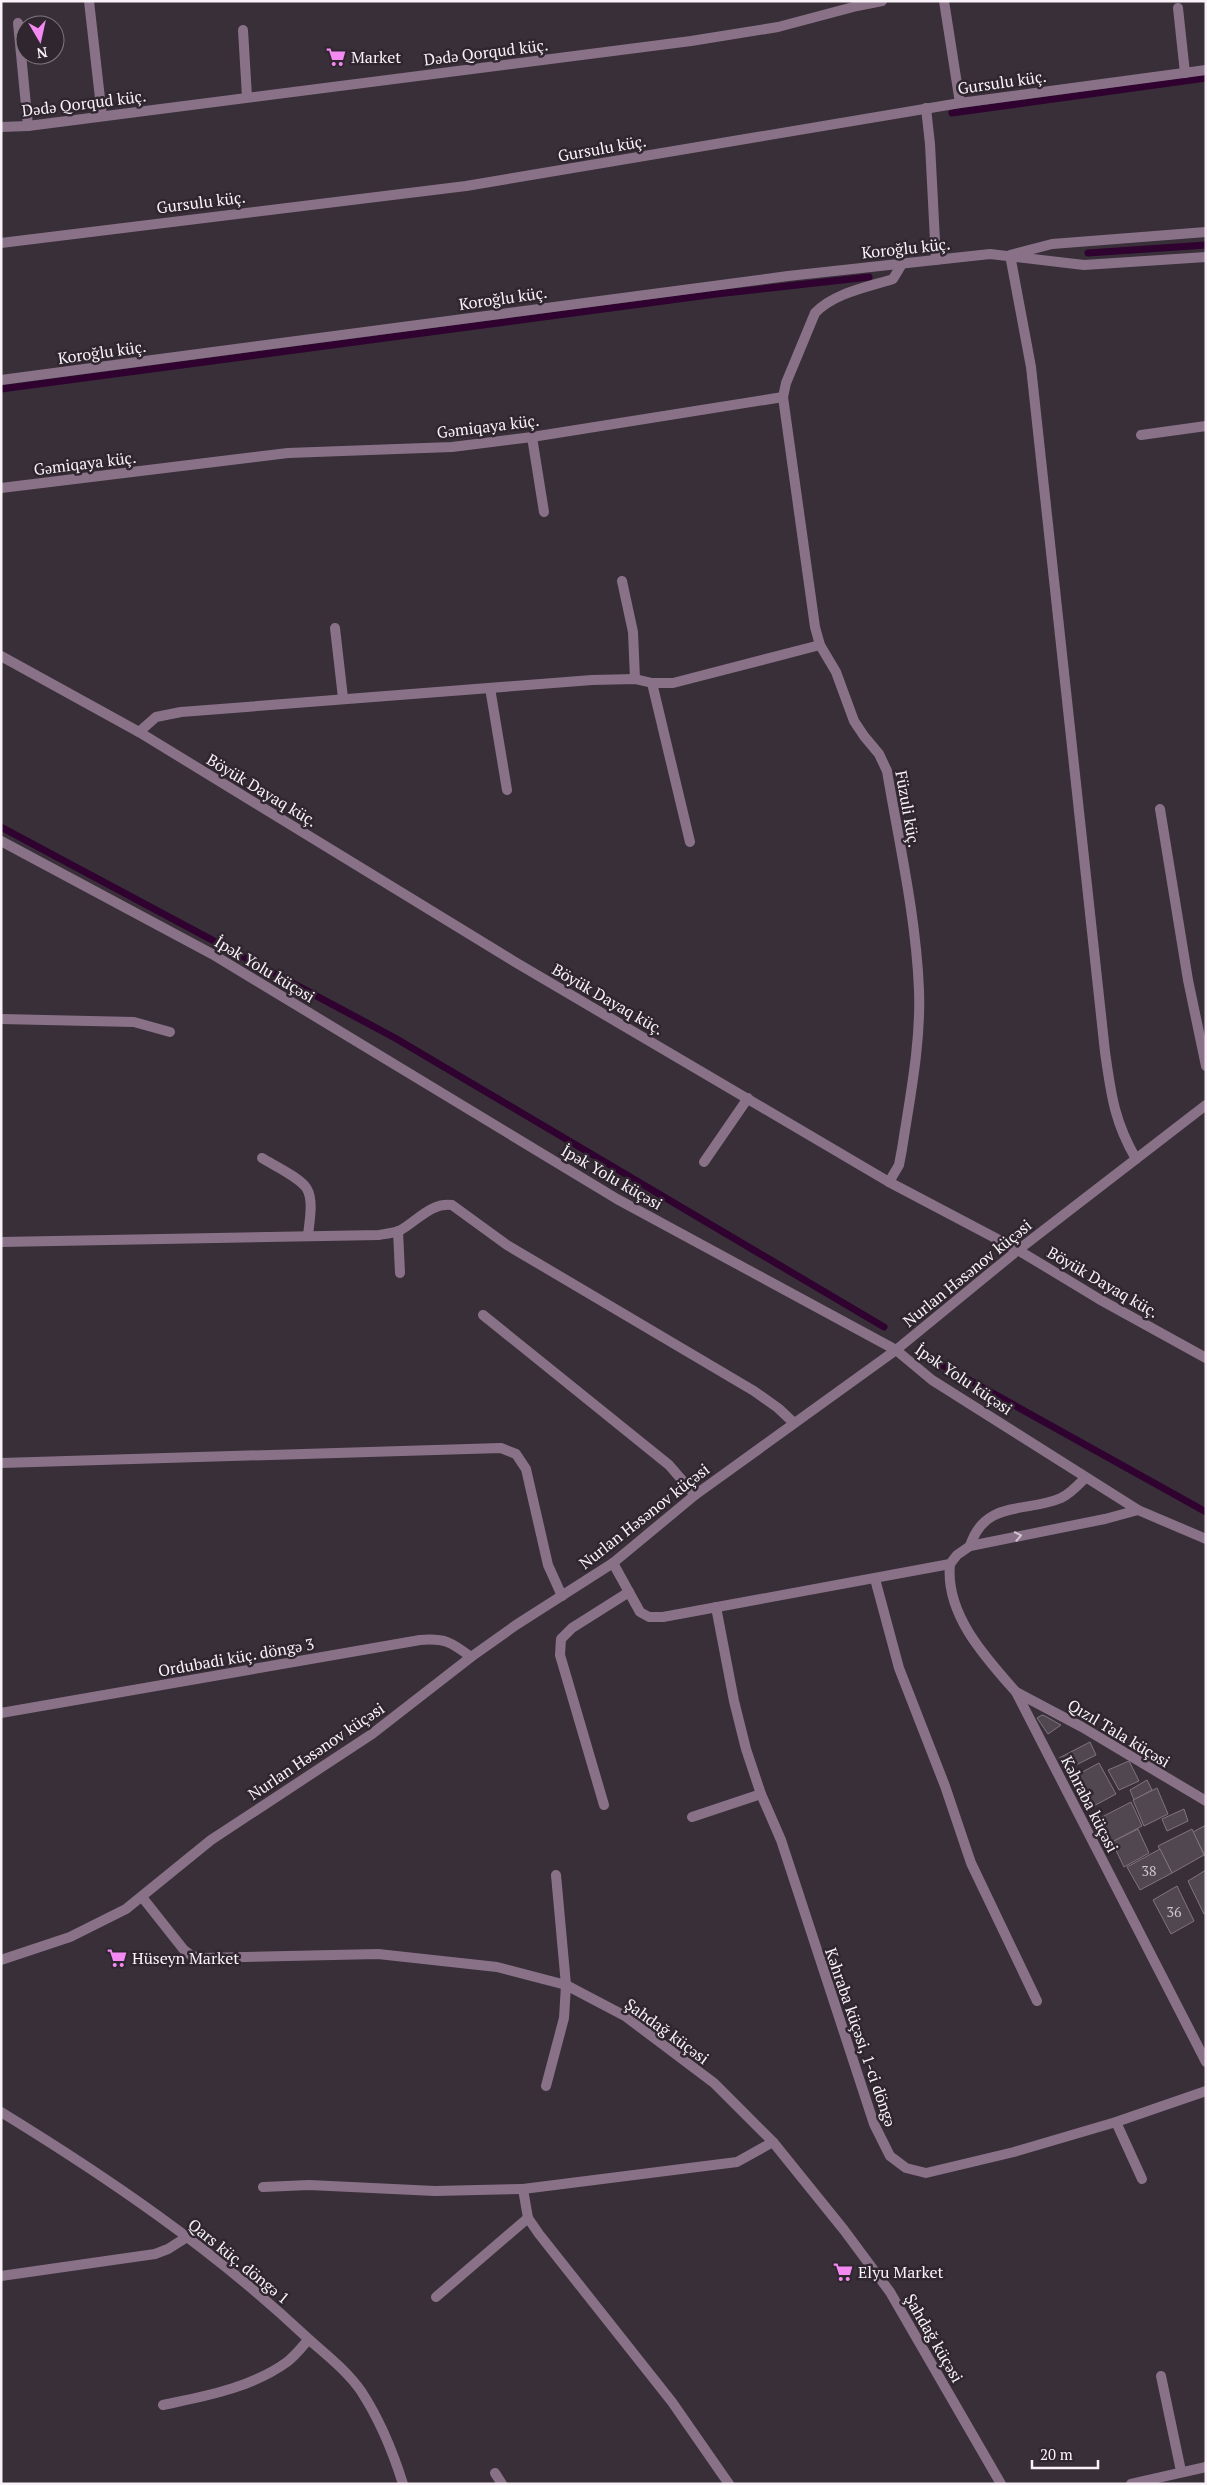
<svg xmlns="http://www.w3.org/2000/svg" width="1207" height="2485" viewBox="0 0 1207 2485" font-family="'PT Serif',serif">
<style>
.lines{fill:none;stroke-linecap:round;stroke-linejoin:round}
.stream{stroke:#2f0230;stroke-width:7}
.building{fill:#514751;stroke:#80747f}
.minor{stroke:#897288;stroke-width:10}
.oneway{stroke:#d2c5d1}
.labels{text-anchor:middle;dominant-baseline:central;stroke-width:5;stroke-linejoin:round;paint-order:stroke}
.number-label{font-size:14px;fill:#cfc7ce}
.street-label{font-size:16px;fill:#f9f2f8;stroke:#2f262f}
.poi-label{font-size:16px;fill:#f9f2f8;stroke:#2f262f;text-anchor:start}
</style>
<rect width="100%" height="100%" fill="#392f39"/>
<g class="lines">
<g class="stream">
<polyline points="952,113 1206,78"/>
<polyline points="1088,253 1206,245"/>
<polyline points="1,389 716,294 869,277"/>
<polyline points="1,827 395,1038 884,1327"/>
<polyline points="926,1356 1206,1512"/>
</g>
</g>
<g class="building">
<polygon points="1042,1715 1045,1716 1061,1725 1048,1734 1037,1718"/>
<polygon points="1090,1742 1096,1755 1066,1770 1059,1758"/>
<polygon points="1129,1761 1139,1781 1119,1790 1108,1770"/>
<polygon points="1099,1763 1116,1794 1090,1808 1073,1777"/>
<polygon points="1147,1780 1152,1790 1134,1800 1130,1790"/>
<polygon points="1157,1788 1168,1814 1144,1826 1133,1800"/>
<polygon points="1131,1802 1142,1826 1112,1842 1100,1818"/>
<polygon points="1184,1809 1188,1821 1167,1831 1162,1819"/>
<polygon points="1206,1825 1206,1856 1205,1856 1193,1832"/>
<polygon points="1138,1829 1149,1853 1124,1867 1112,1842"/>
<polygon points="1192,1829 1204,1855 1172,1873 1158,1846"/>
<polygon points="1160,1849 1172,1873 1140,1890 1127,1867"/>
<polygon points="1206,1870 1206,1913 1204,1914 1188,1881"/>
<polygon points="1177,1886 1194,1921 1171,1934 1153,1900"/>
</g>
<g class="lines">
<g class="minor">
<polyline points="89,1 102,116"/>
<polyline points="944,1 960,103"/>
<polyline points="1178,8 1185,73"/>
<polyline points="18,23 28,126"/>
<polyline points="243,30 247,97"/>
<polyline points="926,108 930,144 936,260"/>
<polyline points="1,127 28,126 691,41 778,27 857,6 882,1"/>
<polyline points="1,243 466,186 960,103 1206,70"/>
<polyline points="1,380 788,276 990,254 1084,265 1206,257"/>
<polyline points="1141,435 1206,426"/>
<polyline points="532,437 544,512"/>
<polyline points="1,488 288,453 452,447 532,437 783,397"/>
<polyline points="622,581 633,632 635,679"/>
<polyline points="335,628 343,698"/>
<polyline points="1,656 139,732 515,962 889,1182 1018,1250 1099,1299 1206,1358"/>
<polyline points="652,683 690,842"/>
<polyline points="490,688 507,790"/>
<polyline points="139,732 156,717 181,712 592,680 635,679 652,683 673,683 820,645"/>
<polyline points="1160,809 1188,980 1206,1066"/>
<polyline points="1,841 212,954 617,1199 896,1350 932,1380 1138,1510 1206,1539"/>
<polyline points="1,1019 134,1022 170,1032"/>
<path d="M262 1158C273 1165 301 1178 307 1189 314 1201 309 1223 308 1236"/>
<path d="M1136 1159C1114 1121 1111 1094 1105 1052L1031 367 1010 255 1052 244 1206 232"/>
<polyline points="704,1162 748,1098"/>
<path d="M889 1182 899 1165 902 1149C910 1097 921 1043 919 990 916 916 899 843 887 771L879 754 864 736 854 721 836 672 820 645 815 627 783 397 786 383 815 313C834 293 868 287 893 279L902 264"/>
<polyline points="398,1231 400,1273"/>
<path d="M1 1242 379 1235C385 1234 393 1233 399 1231 416 1222 431 1202 452 1205L507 1245 754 1391 778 1408 794 1423"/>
<polyline points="483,1315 669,1465 695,1495"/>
<polyline points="1,1463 501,1448 516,1454 526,1469 548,1565 562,1596"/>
<path d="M970 1546C985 1499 1027 1513 1061 1498 1071 1493 1077 1486 1085 1478"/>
<polyline points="613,1563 640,1612 649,1617 663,1617 950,1564 957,1555 970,1546 1105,1519 1138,1510"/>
<path d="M950 1564C945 1614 985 1657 1016 1692L1206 2062"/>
<polyline points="875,1579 899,1668 945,1786 971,1863 1037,2001"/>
<polyline points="716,1607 734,1701 746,1749 761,1794 781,1840 874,2124 890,2156 906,2168 926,2173 1014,2152 1116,2122 1206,2091"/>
<polyline points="1016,1692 1082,1727 1206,1801"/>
<path d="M1 1713 420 1640C445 1638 451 1642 471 1657"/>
<polyline points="604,1805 560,1655 561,1639 572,1628 629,1592"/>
<polyline points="692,1817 761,1794"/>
<polyline points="142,1897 184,1950 192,1956 202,1958 378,1954 497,1967 566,1985 625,2016 714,2083 773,2142 844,2230 890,2292 1001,2484"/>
<polyline points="1,1960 70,1937 126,1909 211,1840 372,1734 471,1657 516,1625 613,1563 695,1495 896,1350 1018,1250 1206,1105"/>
<polyline points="546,2086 564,2018 566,1985 556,1875"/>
<path d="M1 2112C107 2177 211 2248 302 2333 322 2352 345 2368 361 2391 380 2420 393 2452 403 2484"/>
<polyline points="1116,2122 1142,2179"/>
<polyline points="263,2187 309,2185 435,2191 523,2189"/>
<polyline points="1,2276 155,2254 168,2249 187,2237"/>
<polyline points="436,2297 528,2218"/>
<polyline points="1161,2376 1181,2471"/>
<path d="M163 2405C205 2396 251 2388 287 2362 295 2356 302 2347 308 2340"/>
<polyline points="495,2473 502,2484"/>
<polyline points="729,2484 672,2402 539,2234 528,2218 523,2189 737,2162 773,2142"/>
<polyline points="1131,2484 1206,2467"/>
</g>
</g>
<defs><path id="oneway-chevron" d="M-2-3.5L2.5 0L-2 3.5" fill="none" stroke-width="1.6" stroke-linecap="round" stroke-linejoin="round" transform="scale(1.25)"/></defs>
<use class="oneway" href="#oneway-chevron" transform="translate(1018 1536) rotate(-11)"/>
<defs>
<symbol id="supermarket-bare" viewBox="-9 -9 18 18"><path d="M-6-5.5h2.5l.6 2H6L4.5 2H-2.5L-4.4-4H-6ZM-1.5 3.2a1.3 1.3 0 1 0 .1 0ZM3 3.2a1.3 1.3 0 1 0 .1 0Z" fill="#f38af1" stroke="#2f262f" stroke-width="2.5" paint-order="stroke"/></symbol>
</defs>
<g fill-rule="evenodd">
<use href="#supermarket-bare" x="322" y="43" width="28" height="28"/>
<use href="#supermarket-bare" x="103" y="1944" width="28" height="28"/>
<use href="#supermarket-bare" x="829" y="2258" width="28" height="28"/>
</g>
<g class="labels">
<g class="number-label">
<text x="1149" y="1870">38</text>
<text x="1174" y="1911">36</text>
</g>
<g class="street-label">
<text transform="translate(486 52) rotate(-7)">Dədə Qorqud küç.</text>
<text transform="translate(1002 82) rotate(-8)">Gursulu küç.</text>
<text transform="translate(84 103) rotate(-7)">Dədə Qorqud küç.</text>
<text transform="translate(602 148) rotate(-10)">Gursulu küç.</text>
<text transform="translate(201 202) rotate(-7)">Gursulu küç.</text>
<text transform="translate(906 248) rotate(-6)">Koroğlu küç.</text>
<text transform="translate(503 298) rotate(-8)">Koroğlu küç.</text>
<text transform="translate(102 352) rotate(-8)">Koroğlu küç.</text>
<text transform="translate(488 426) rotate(-7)">Gəmiqaya küç.</text>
<text transform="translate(85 463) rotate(-7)">Gəmiqaya küç.</text>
<text transform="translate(262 790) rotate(31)">Böyük Dayaq küç.</text>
<text transform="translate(908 809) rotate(80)">Füzuli küç.</text>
<text transform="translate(265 969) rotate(31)">İpək Yolu küçəsi</text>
<text transform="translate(608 999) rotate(30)">Böyük Dayaq küç.</text>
<text transform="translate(612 1177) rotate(30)">İpək Yolu küçəsi</text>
<text transform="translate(967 1273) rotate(-39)">Nurlan Həsənov küçəsi</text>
<text transform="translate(1103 1282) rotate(30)">Böyük Dayaq küç.</text>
<text transform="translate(964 1379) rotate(34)">İpək Yolu küçəsi</text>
<text transform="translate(644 1516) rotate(-38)">Nurlan Həsənov küçəsi</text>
<text transform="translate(236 1657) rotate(-10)">Ordubadi küç. döngə 3</text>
<text transform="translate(1119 1733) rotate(31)">Qızıl Tala küçəsi</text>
<text transform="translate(316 1751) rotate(-34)">Nurlan Həsənov küçəsi</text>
<text transform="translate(1090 1804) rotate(63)">Kəhraba küçəsi</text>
<text transform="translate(667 2031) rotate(36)">Şahdağ küçəsi</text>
<text transform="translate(861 2037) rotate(71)">Kəhraba küçəsi, 1-ci döngə</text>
<text transform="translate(239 2261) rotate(39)">Qars küç. döngə 1</text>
<text transform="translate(934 2338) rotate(60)">Şahdağ küçəsi</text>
</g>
<g class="poi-label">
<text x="351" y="57">Market</text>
<text x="132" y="1958">Hüseyn Market</text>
<text x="858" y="2272">Elyu Market</text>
</g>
</g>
<rect width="1207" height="2485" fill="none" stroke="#f9f2f8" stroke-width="5"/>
<g transform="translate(40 40) rotate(171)"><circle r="24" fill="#2f262f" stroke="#80787f"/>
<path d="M0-4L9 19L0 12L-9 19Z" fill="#f38af1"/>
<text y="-8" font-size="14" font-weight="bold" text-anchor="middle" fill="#f9f2f8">N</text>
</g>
<path d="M1032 2460v8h66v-8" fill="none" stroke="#f9f2f8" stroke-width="2.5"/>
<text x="1040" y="2460" font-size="15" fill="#f9f2f8" stroke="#2f262f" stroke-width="4" paint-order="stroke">20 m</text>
</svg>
